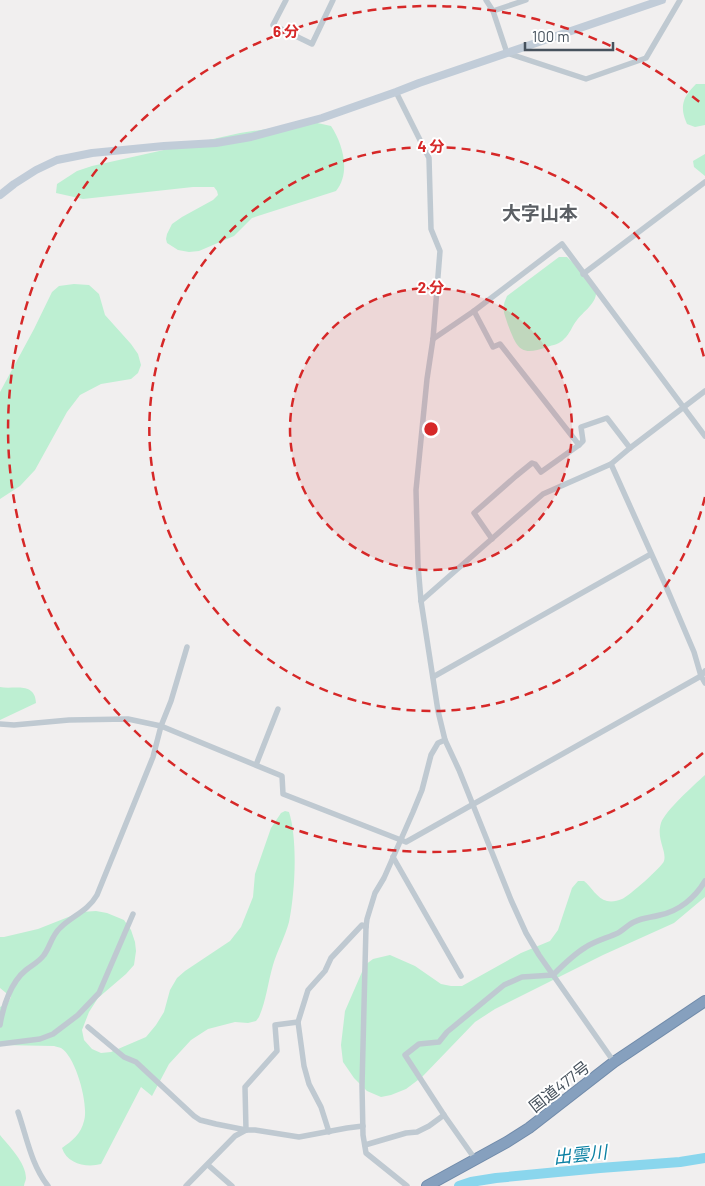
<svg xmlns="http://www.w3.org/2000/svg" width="705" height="1186" viewBox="0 0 705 1186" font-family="Barlow,'Noto Sans JP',sans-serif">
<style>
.green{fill:#bdefd2}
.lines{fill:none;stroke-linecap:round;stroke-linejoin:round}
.river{stroke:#8ad6ed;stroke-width:10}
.highway-casing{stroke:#718baa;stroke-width:12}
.street{stroke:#bfc9d1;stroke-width:5.5}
.secondary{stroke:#c1ccd8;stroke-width:8}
.highway{stroke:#86a0be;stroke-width:10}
.ring{fill:none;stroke:#d62828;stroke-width:2.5;stroke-dasharray:9 6}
.labels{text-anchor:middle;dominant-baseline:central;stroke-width:4;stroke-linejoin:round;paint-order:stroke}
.street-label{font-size:16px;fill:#47525d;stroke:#fff}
.water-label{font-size:18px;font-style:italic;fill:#0b80a3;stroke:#fff}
.quarter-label{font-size:19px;font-weight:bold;fill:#5b5f64;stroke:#fff}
.centre{fill:#d62828;stroke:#fff;stroke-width:2.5}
.ring-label{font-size:15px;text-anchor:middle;font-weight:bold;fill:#d62828;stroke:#fff;stroke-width:4;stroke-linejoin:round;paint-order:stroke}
</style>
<rect width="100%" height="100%" fill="#f1efef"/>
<g class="green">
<path d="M696 84H705V125L695 127 687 124C679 106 683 97 696 84Z"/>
<path d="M313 122 331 126C343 144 351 173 336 191L252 218 234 236 199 251 189 252 178 250 167 243 166 239 167 234 172 224 182 217 213 200 218 195 217 191 214 187H193L83 199 56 193 57 184 77 171 92 166 240 133Z"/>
<polygon points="705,154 705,176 694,167 693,161"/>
<path d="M559 257H567C577 267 595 277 596 292 597 303 583 312 577 320 572 326 570 334 564 339 560 344 553 345 547 347 520 357 517 348 508 325 504 312 501 309 507 296Z"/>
<polygon points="74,284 89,285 99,294 105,315 131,344 138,354 141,365 138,373 131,379 101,384 80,395 67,412 35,470 20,486 0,499 0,392 34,329 52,292 59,286"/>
<path d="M0 687C13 690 35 681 36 703L0 720Z"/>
<path d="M705 775V897L674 923 603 955 495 1009 475 1022 422 1077 406 1089 391 1095 381 1097 367 1091 354 1078 343 1062 341 1045 345 1011 365 965 373 959 390 955 415 966 441 984 451 986H462L521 953 550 941 558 930 572 888 578 881H584C591 886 597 899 607 901 612 902 617 901 622 899 629 896 662 867 664 861 667 851 656 839 661 823 665 811 694 785 705 775Z"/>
<path d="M285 811 289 812C298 840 295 893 289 922 285 937 277 951 273 965 268 982 266 1001 259 1017L256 1021 248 1023 235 1022 208 1029 191 1040 169 1064 152 1096 141 1087 101 1164C87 1168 67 1164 62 1148 72 1141 81 1134 84 1121 89 1105 76 1057 61 1048 59 1047 56 1047 54 1046L0 1045V1007L8 1003 11 997 0 988V937H4L38 929 81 912 96 911 107 913 124 920 131 930 135 942 136 951 134 965 126 974 98 998 89 1012 82 1030 84 1040 92 1049 101 1053 111 1052 146 1037 156 1025 164 1012 170 990 177 978 185 971 230 941 241 927 253 897 255 874 271 828 281 813Z"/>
<path d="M0 1135C9 1146 26 1163 26 1178 26 1181 24 1183 24 1186H0Z"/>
</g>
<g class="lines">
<polyline class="river" points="459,1186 471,1182 496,1178 600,1168 680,1162 705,1158"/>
<defs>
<polyline id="highway" points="427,1186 507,1142 529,1128 614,1062 705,1001"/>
</defs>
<use href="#highway" class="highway-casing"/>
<g class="street">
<polyline points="286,0 273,25 312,44 333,0"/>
<polyline points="486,0 493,11 507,53 586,79 646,58 680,0"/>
<polyline points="493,11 526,0"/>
<polyline points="396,92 429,158 431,229 440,251 433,339 427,379 416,490 418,565 421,601 438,711 445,740 438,743 431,755 422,790 413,812 384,878 375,893 367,919 366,927 362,1086 363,1135 366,1153 407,1186"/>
<polyline points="583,274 705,182"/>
<polyline points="474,311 493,347 500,344 579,445"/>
<polyline points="433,339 474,311 562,244 705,436"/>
<polyline points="611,464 665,584 694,652 701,676 705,683"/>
<polyline points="492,539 474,513 516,476 532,463 535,464 541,472 579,445 583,441 581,427 607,418 630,448"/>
<polyline points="421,601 543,494 611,464 630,448 705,391"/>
<polyline points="433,677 651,554"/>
<polyline points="0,724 14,725 69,720 128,719 161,726 282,776 283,794 406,842 701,676 705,671"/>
<polyline points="445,740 459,770 511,900 526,933 539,955 614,1062"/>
<polyline points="256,765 278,709"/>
<polyline points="393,857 461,976"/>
<path d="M0 1025C3 1006 11 982 26 970 32 965 39 962 44 955 50 947 52 935 60 928 72 916 88 911 97 895L153 757 161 726 171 701 187 647"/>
<polyline points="88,1027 124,1057 136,1062 194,1116 200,1120 216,1124 246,1130 255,1130 299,1137 347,1128 363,1126"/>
<polyline points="0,1044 40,1039 53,1034 78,1015 99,993 133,914"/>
<path d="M18 1112C27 1138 31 1164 48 1186"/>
<polyline points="246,1130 245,1087 277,1051 275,1025 298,1022"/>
<polyline points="329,1132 321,1107 309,1084 304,1066 298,1022 308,990 325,971 331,958 362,925 366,927"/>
<polyline points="365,1145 406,1133 417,1132 429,1126 444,1115"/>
<path d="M475 1159 444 1115 405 1055 419 1044 439 1042 447 1032 504 985 522 977 553 975C563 965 574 954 586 947 595 941 607 938 618 933 623 930 628 925 634 922 644 917 650 918 660 915 679 911 695 898 705 881"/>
<polyline points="208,1165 232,1186"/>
<polyline points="186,1186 235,1136 246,1130"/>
</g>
<polyline class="secondary" points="0,195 14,184 36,170 57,160 92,153 164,146 216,143 251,137 322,118 396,92 419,83 662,0"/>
<use href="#highway" class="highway"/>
</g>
<circle cx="431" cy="429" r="141" fill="#d62828" fill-opacity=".12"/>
<g class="ring">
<circle cx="431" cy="429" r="141"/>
<path d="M705 497A282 282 0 1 1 705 361"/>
<path d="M703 753A423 423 0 1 1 703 105"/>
</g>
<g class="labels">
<g class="street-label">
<text transform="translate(559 1086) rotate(-38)">国道477号</text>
</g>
<g class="water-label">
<text transform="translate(580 1154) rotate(-6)">出雲川</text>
</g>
<g class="quarter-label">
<text x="540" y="212">大字山本</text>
</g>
</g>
<circle cx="431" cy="429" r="8" class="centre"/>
<g class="ring-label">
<text x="286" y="37">6 分</text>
<text x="431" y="152">4 分</text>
<text x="431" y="293">2 分</text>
</g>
<path d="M525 42v8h88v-8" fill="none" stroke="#47525d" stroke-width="2.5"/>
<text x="532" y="42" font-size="15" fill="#47525d" stroke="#ffffff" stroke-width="4" paint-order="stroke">100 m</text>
</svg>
